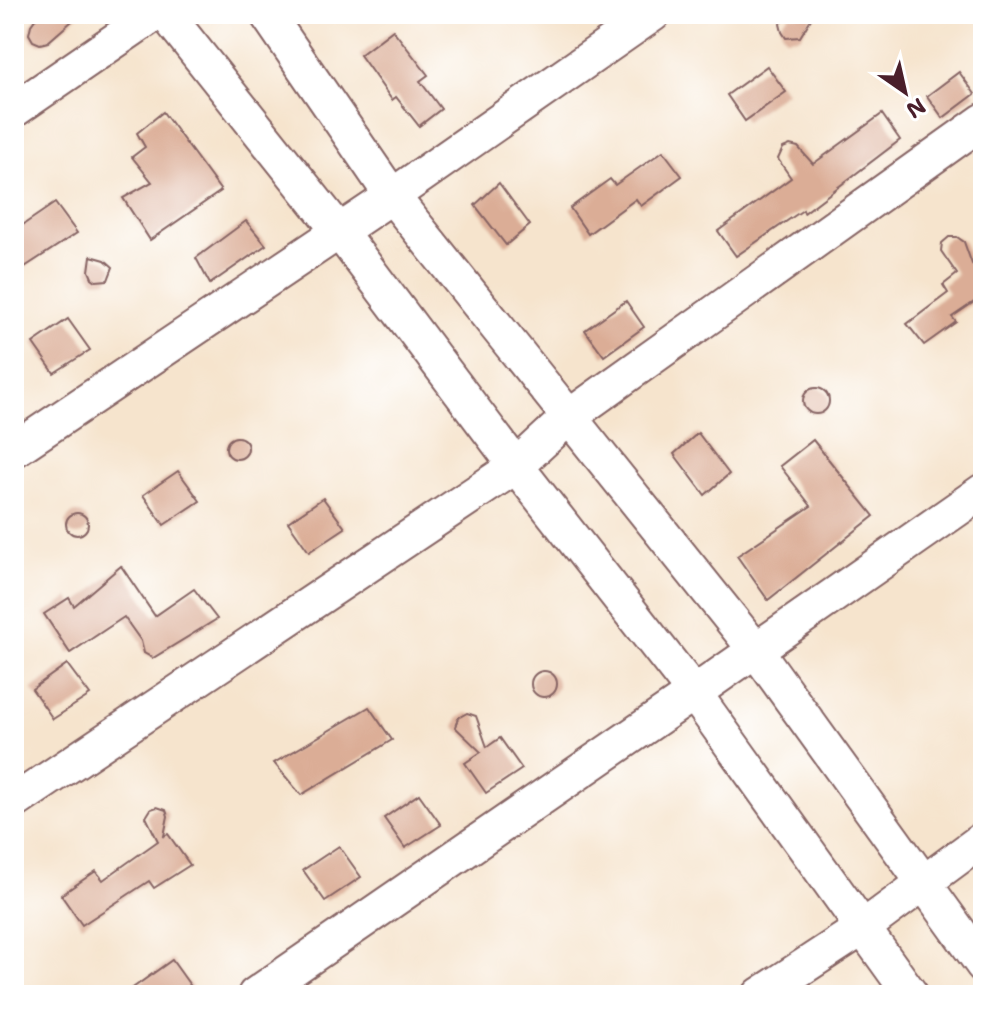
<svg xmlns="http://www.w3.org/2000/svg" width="997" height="1009" viewBox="0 0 997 1009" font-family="'Shantell Sans',sans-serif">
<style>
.building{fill:#dbad96}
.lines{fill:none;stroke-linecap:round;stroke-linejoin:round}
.minor-casing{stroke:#866464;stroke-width:38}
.minor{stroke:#fff;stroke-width:34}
</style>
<rect width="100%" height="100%" fill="#fff"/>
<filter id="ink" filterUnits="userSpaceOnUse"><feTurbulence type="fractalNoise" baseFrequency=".0125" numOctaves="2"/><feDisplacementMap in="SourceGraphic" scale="16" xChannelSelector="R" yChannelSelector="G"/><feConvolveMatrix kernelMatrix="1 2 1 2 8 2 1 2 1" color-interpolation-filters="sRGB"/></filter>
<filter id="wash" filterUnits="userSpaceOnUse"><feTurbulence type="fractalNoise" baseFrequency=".006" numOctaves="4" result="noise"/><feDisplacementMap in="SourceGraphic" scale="32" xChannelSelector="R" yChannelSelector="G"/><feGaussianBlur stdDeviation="1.8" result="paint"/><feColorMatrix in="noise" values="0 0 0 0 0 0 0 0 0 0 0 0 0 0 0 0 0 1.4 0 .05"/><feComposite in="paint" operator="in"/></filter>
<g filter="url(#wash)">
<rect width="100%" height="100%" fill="#f6e4cd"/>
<g id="blocks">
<g class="building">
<polygon points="39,14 80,14 48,42 40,44 33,41 29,34 31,25"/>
<polygon points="814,14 800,37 786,38 782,32 780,24 789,15"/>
<polygon points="393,30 428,75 420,81 441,109 419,126 396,97 392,100 360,55"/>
<polygon points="767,66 786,92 745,121 727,95"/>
<polygon points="959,72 975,94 943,118 927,96"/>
<polygon points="163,112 221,191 150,240 123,198 152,182 132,157 145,147 137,133"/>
<polygon points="882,114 900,140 804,213 803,210 736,256 718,231 791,178 778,159 783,148 790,145 798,147 813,164"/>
<polygon points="663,151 682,176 641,206 636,199 588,234 570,208 610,179 615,185"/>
<polygon points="499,183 530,225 506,245 475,205"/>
<polygon points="55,203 77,233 14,274 14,231"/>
<polygon points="246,221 266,245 210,284 196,258"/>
<polygon points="949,237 957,237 964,242 972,264 983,256 983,307 977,300 952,317 956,322 924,345 907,324 948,293 943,285 957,274 941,251 942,243"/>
<polygon points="91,256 105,260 113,267 108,280 96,281 92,278 89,271"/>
<polygon points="626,301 644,327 604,356 585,330"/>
<polygon points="68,319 90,350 54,373 33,343"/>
<circle cx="816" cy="401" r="13"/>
<polygon points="698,433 729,474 705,495 674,454"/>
<circle cx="237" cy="448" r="11"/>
<polygon points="813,440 874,516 768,600 737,556 811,506 780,466"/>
<polygon points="178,471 200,501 164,525 143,495"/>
<polygon points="323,498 345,528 309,552 288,522"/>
<circle cx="77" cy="524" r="11"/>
<polygon points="121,566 155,616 194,589 217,619 153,658 144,653 141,641 124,617 70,653 44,614 69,598 74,606"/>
<polygon points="67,664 90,695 53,719 32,689"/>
<circle cx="544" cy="684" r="13"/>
<polygon points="369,707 392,740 301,795 274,763"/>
<polygon points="467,713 476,716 487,747 500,738 522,769 486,793 465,763 481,752 455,727 458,718"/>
<polygon points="419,794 441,825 405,848 384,818"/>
<polygon points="157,807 166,810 168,816 164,836 168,834 190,865 154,888 149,881 82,925 61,895 96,871 103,880 158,841 146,817 151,809"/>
<polygon points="339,846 361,877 325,901 303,870"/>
<polygon points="172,960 197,995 123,995"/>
</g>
</g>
</g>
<g filter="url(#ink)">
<use href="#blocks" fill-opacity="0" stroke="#866464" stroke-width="2"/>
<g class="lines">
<defs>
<g id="minor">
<polyline points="166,14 339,231 516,466 694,693 911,995"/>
<polyline points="267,14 392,196 755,649 983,965"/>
<polyline points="14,110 154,14"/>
<polyline points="14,450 392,196 653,14"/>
<polyline points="14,802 516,466 570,416 983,121"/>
<polyline points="255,995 694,693 983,491"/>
<polyline points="760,995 864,927 983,839"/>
</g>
</defs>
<use href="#minor" class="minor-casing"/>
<use href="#minor" class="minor"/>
</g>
</g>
<rect width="997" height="1009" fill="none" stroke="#fff" stroke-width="48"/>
<g transform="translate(905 92) rotate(146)" stroke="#ffffff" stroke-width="6" paint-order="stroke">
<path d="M0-6L14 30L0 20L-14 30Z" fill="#4a1f2b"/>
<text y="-12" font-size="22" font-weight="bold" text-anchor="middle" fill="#4a1f2b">N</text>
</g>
</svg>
